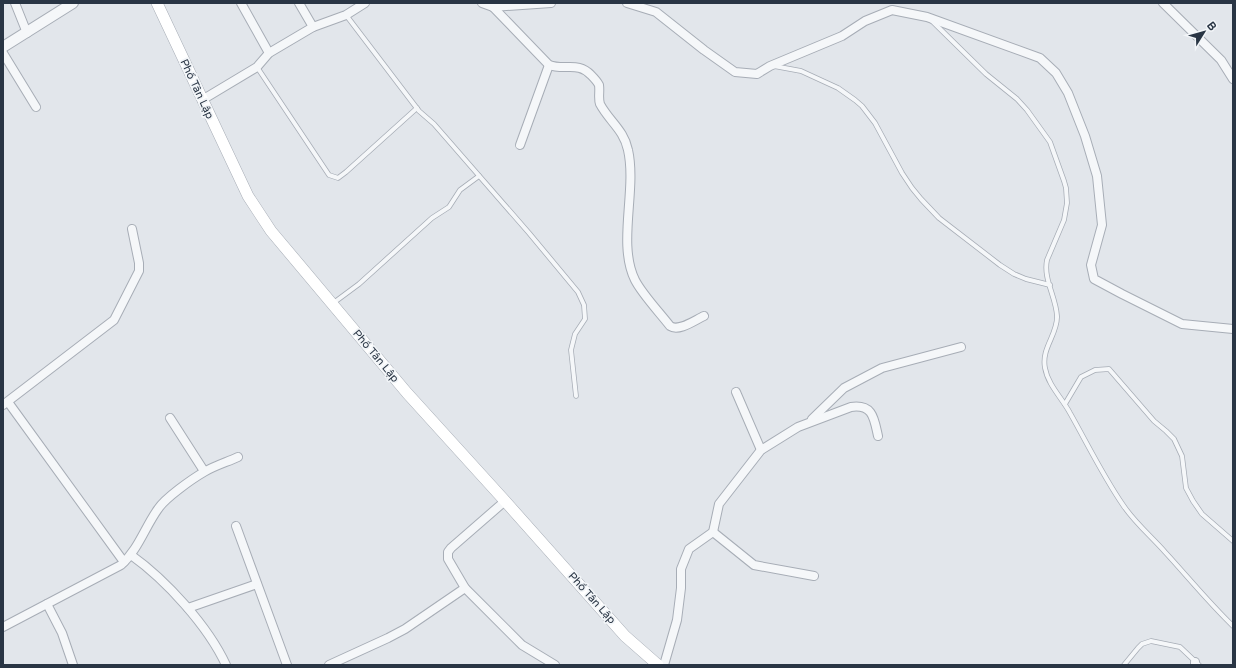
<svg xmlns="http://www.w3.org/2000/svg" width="1236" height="668" viewBox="0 0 1236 668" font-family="'Varela Round',sans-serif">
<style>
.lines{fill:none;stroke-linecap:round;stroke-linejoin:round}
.service-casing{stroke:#a7adb6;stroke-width:5.5}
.minor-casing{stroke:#a7adb6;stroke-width:10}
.tertiary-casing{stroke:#a7adb6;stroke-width:12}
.secondary-casing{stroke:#a7adb6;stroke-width:12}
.service{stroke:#f5f7f9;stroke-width:4}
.minor{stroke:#f5f7f9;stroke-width:8}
.tertiary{stroke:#f5f7f9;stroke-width:10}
.secondary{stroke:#fff;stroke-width:11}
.labels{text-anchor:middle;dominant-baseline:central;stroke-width:3.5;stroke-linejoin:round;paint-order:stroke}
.street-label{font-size:11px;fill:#293544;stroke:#f2f5f8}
</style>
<rect width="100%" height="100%" fill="#e2e6eb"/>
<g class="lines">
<defs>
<g id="service">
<polyline points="346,15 419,111 434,124 529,233 578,292 584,305 585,319 575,334 571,350 576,396"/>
<path d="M932 21 986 74 1017 99 1027 110 1050 142 1064 181 1066 188 1067 203 1064 220 1047 260C1043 279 1056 297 1057 316 1058 334 1041 348 1045 368 1048 385 1062 398 1070 413 1087 443 1103 476 1123 505 1135 523 1151 536 1165 552 1188 577 1209 603 1233 626"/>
<polyline points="774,66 801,71 838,88 855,100 862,106 875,123 902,173 912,188 921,199 939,218 1000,265 1014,274 1026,279 1050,285"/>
<polyline points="257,67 329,175 338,178 346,172 417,108"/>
<polyline points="332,304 359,284 432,218 449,207 460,190 479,176"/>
<polyline points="1065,404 1081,377 1095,370 1109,369 1154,421 1166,431 1174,439 1182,456 1186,488 1193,501 1202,514 1233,541"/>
<polyline points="1124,665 1138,648 1142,644 1151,641 1180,647 1199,665"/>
</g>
<g id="minor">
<polyline points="15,3 27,33"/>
<polyline points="241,3 269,53"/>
<polyline points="299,3 313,27"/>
<polyline points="482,3 493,7 551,3"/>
<polyline points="627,3 656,12 704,50 735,72 757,74 770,66 842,36 865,21 892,10 927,17 1040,58 1056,73 1068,93 1085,136 1097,176 1102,225 1091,265 1094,279 1122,294 1182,324 1233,329"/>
<polyline points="1163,3 1221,60 1233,79"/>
<path d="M493 7 549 65C565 71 578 61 591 75 594 78 597 81 599 85 600 92 598 98 600 104 609 121 624 130 628 150 637 190 617 244 635 280 642 294 660 313 670 326 679 332 695 320 704 316"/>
<polyline points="3,53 36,107"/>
<polyline points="202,100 257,67 269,53 313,27 346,15 365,3"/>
<polyline points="520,145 549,65"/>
<polyline points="736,392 761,450"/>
<polyline points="8,402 124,562"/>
<polyline points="3,405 114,320 139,271 139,263 132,229"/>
<polyline points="170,418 204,471"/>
<polyline points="812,419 844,388 882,368 961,347"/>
<polyline points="505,501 451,548 448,552 448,559 465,588 522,645 555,665"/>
<polyline points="236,526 287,665"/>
<polyline points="713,532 754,565 814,576"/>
<path d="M131 555C166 580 208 626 226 665"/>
<polyline points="47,604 62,633 73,665"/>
<polyline points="188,608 257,584"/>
<path d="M3 627 121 565C138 550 145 527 158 509 165 498 192 479 204 472 214 466 227 462 238 457"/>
<polyline points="1195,662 1195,665"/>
<polyline points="329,665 388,638 405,629 465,588"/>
<path d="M664 665 677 620 681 588V569L689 549 713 532 719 504 761 450 798 427 851 407C873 404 874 418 878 436"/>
</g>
<polyline id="tertiary" points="3,47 73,3"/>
<polyline id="secondary" points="157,3 248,196 271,231 407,393 505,501 625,636 658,665"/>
</defs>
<use href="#service" class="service-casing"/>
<use href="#minor" class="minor-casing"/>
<use href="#tertiary" class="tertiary-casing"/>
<use href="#secondary" class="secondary-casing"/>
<use href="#service" class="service"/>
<use href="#minor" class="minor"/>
<use href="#tertiary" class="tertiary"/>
<use href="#secondary" class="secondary"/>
</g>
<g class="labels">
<g class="street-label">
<text transform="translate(197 89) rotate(65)">Phố Tân Lập</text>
<text transform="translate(376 356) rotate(50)">Phố Tân Lập</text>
<text transform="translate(592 598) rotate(48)">Phố Tân Lập</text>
</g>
</g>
<rect width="1236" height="668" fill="none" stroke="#293544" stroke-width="8"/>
<g transform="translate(1204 32) rotate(53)" stroke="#f2f5f8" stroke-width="3" paint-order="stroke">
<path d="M0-3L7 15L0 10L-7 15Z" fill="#293544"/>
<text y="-6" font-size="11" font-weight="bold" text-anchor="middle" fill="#293544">B</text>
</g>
</svg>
